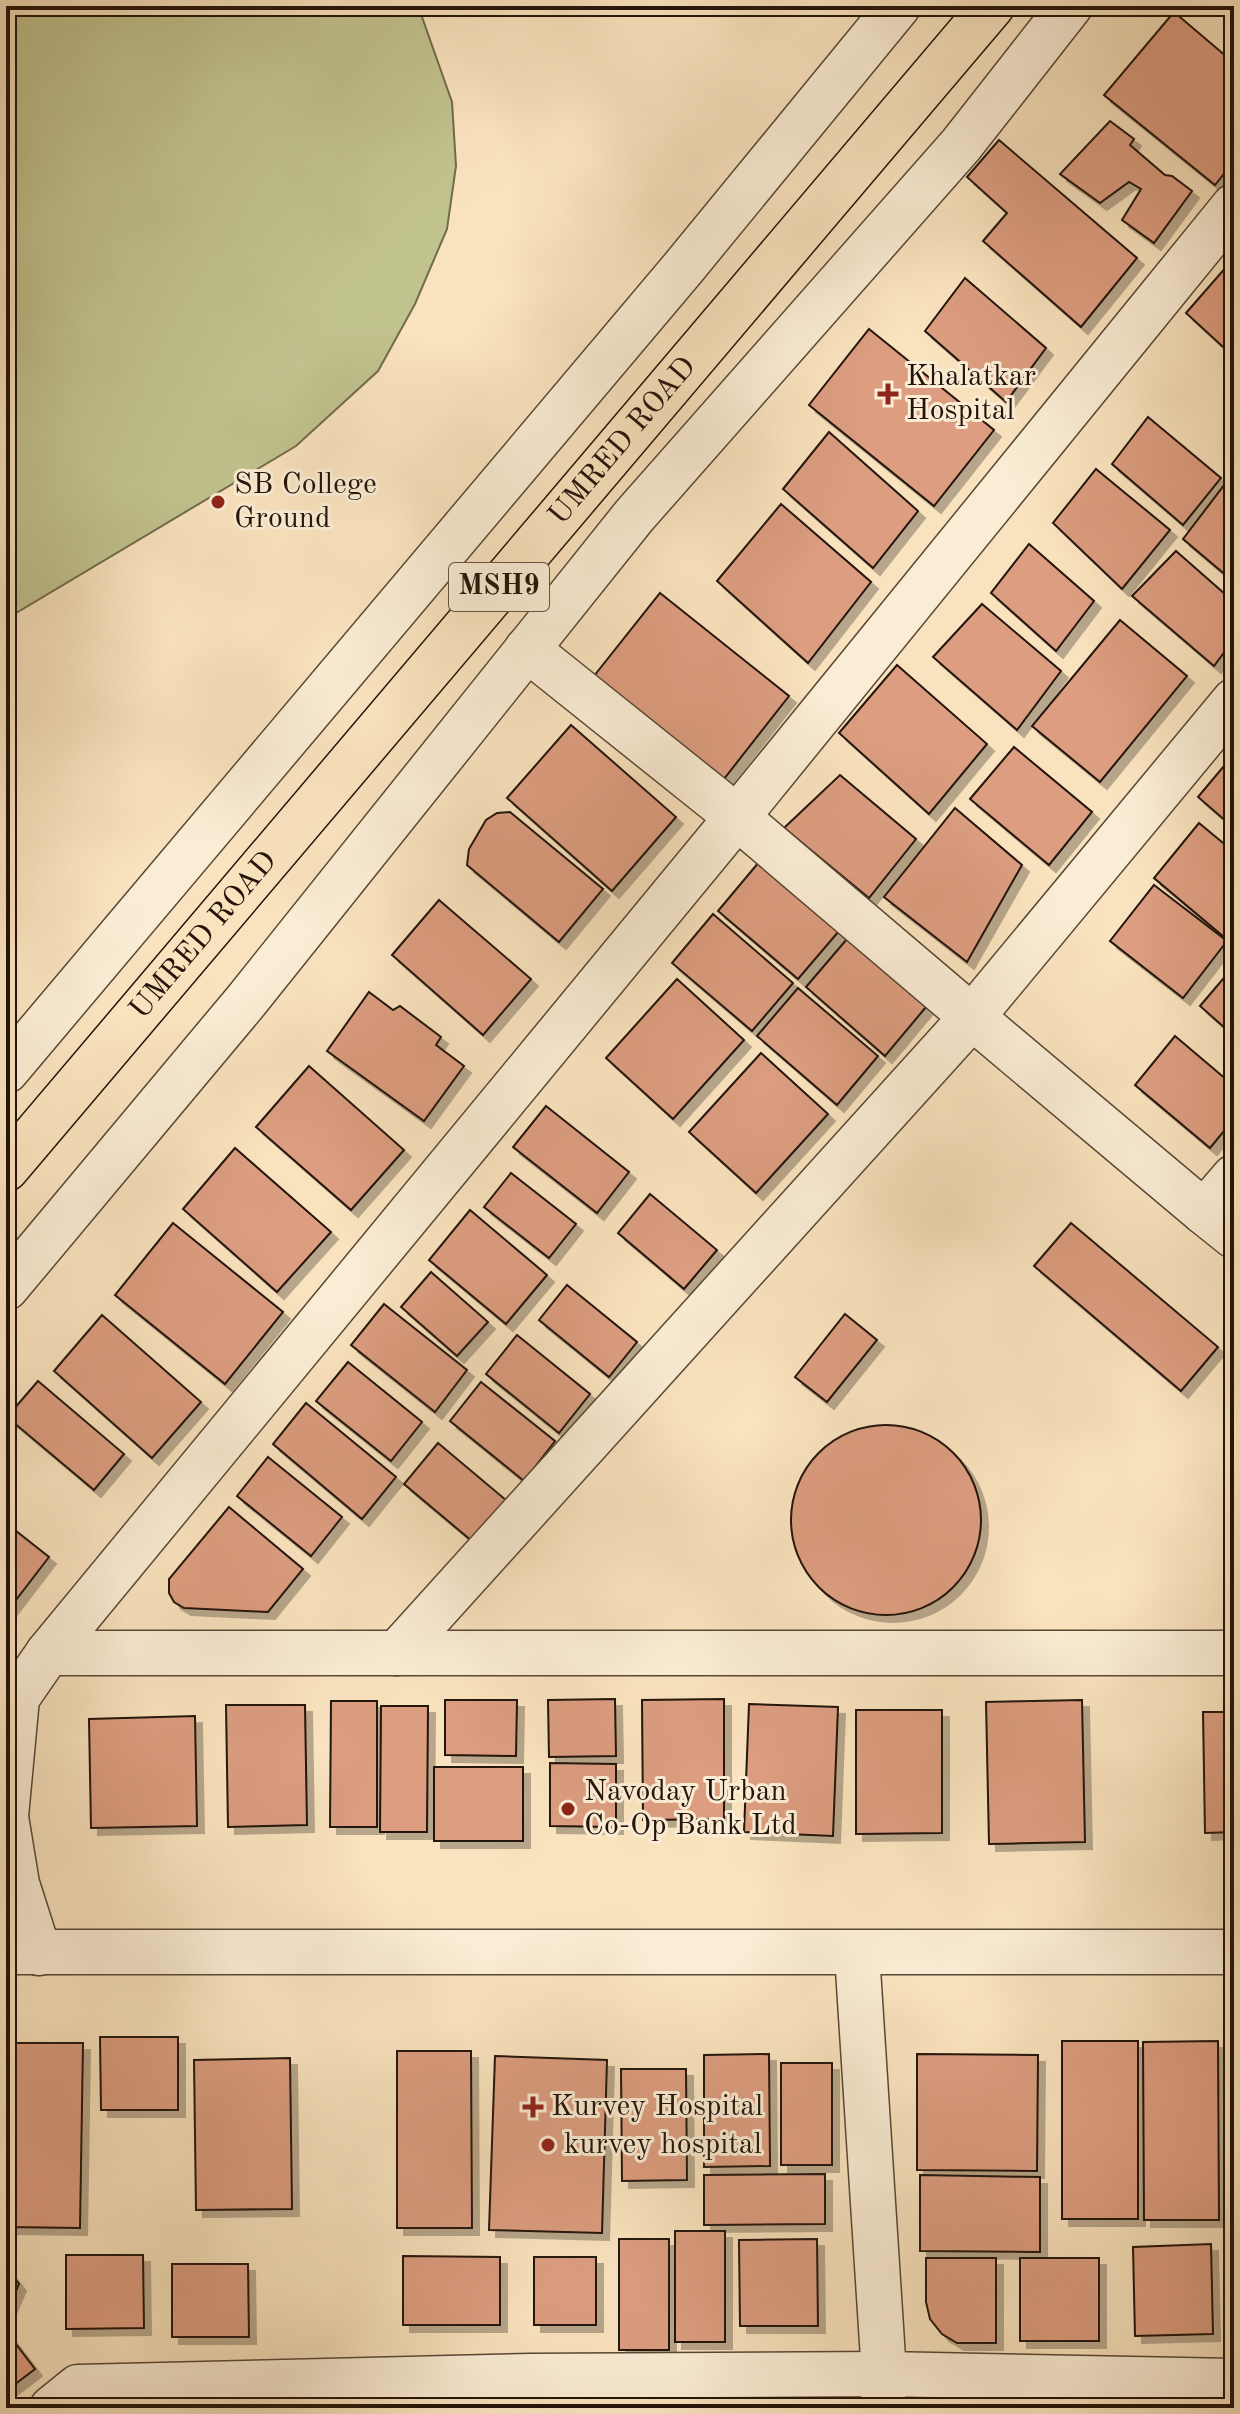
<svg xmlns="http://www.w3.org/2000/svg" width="1240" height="2414" viewBox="0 0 1240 2414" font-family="'Old Standard TT',serif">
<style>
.green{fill:#c1c38f;stroke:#726b4c;stroke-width:2}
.building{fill:#dc9d80;stroke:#231309;stroke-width:2;filter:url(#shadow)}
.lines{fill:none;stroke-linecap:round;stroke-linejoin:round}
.minor-casing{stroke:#584736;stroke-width:47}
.major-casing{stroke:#231309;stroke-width:47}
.minor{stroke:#fbedd5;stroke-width:44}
.major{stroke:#f9e3be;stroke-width:44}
.poi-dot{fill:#8f2418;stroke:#fbedd5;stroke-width:3}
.labels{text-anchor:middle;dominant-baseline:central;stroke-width:6;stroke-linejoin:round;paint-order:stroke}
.shield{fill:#fbedd5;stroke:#645446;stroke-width:2}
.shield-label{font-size:28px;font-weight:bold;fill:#231309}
.poi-label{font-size:30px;fill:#231309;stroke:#fbedd5;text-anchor:start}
.street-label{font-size:30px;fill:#231309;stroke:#fbedd5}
</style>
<defs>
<filter id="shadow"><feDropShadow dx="7" dy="7" stdDeviation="0" flood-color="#0004"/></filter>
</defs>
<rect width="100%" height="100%" fill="#f9e3be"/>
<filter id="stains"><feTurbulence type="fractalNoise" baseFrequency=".0025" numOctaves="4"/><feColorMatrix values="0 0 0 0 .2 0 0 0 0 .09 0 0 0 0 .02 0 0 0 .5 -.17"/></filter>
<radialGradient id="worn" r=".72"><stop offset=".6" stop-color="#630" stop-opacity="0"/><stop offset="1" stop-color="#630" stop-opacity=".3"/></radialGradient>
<polygon class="green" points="6,6 413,6 422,17 452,102 456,166 447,229 415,304 378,371 296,446 6,619"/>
<g class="building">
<polygon points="1174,12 1234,63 1234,161 1215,185 1104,95"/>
<polygon points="1110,121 1134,139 1130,145 1165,175 1172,176 1192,191 1154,243 1122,220 1141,189 1129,182 1100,203 1060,174"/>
<polygon points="999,140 1137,258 1081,327 983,241 1007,213 967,177"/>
<polygon points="1234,258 1234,357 1186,313"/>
<polygon points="965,278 1046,348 1006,402 925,331"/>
<polygon points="869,329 994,430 934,506 809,405"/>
<polygon points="1148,417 1221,478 1183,525 1112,464"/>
<polygon points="829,432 918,511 873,568 783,489"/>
<polygon points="1096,469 1170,530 1122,589 1053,523"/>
<polygon points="1228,480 1234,485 1234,582 1183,539"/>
<polygon points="781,504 871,582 808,663 717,581"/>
<polygon points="1029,544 1094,601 1056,651 991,593"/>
<polygon points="1176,551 1234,602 1234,639 1214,666 1132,596"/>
<polygon points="660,593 789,696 720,784 590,681"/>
<polygon points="982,604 1061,671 1017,730 933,657"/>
<polygon points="1120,620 1187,676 1100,782 1032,726"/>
<polygon points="897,665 987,744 929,814 839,733"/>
<polygon points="571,725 676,817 612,891 507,798"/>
<polygon points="1014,747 1092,812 1049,865 970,799"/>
<polygon points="1234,754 1234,828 1198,797"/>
<polygon points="840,775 916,839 869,898 784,828"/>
<polygon points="955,808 1022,865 967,962 884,897"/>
<polygon points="510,812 603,889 559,942 467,865 469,849 486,820 497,813"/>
<polygon points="1199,823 1234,852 1234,937 1230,942 1154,878"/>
<polygon points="759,862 839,931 798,979 718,911"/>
<polygon points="1154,885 1227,941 1183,998 1110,941"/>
<polygon points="439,900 531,979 483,1035 392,955"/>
<polygon points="713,914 793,983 752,1031 672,963"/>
<polygon points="847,939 926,1007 885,1056 806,987"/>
<polygon points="1234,966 1234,1036 1200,1006"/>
<polygon points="677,979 744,1040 673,1119 606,1058"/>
<polygon points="798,988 878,1056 837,1105 757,1036"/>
<polygon points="369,992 393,1010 400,1006 441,1037 436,1045 464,1066 424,1121 327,1051"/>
<polygon points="1175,1036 1234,1086 1234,1119 1210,1148 1135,1085"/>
<polygon points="761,1053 828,1114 756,1193 689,1132"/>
<polygon points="309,1066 404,1150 351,1210 256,1127"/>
<polygon points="546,1106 629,1172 597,1213 513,1147"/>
<polygon points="235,1148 331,1232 277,1292 183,1209"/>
<polygon points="511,1173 576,1224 549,1258 484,1207"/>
<polygon points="650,1194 717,1250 684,1289 618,1233"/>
<polygon points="470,1210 547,1275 506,1324 429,1260"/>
<polygon points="173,1223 283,1312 225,1384 115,1295"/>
<polygon points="1071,1223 1218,1347 1181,1391 1034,1266"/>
<polygon points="431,1272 488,1322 457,1356 401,1307"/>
<polygon points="567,1285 637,1342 609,1377 539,1320"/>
<polygon points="384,1304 467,1370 435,1412 351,1345"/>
<polygon points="845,1314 877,1340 827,1402 795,1377"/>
<polygon points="102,1315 201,1402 152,1458 54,1371"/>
<polygon points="517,1335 590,1394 559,1433 486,1374"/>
<polygon points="348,1362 422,1422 391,1461 316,1401"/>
<polygon points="38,1381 124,1454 94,1490 7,1417"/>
<polygon points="481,1382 555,1441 524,1481 450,1421"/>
<polygon points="306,1403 396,1477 362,1519 273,1444"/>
<circle cx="886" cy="1520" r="95"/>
<polygon points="438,1443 513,1506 479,1547 404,1484"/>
<polygon points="268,1457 342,1517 311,1556 237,1496"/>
<polygon points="229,1507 303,1569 268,1612 184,1608 174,1602 169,1593 169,1579"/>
<polygon points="6,1523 49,1557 6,1613"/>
<polygon points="615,1699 616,1756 549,1757 548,1700"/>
<polygon points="724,1699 724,1819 643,1820 642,1700"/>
<polygon points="445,1700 517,1700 516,1756 445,1755"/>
<polygon points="1082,1700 1085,1842 989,1844 986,1702"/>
<polygon points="331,1701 377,1701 377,1827 330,1827"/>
<polygon points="749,1704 838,1707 833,1836 744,1832"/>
<polygon points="226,1705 305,1705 307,1825 228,1827"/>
<polygon points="381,1706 428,1706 427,1832 380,1832"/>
<polygon points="856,1710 942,1710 942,1833 856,1834"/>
<polygon points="1203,1712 1234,1712 1234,1832 1205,1833"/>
<polygon points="195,1716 197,1826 91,1828 89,1719"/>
<polygon points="550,1763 616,1764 616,1827 550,1826"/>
<rect x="434" y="1767" width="89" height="74"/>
<polygon points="100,2037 178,2037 178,2110 101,2110"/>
<rect x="1062" y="2041" width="76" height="178"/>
<polygon points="1218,2041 1219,2220 1144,2220 1143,2042"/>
<polygon points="6,2043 83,2043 80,2228 6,2227"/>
<polygon points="397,2051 471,2051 472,2228 397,2228"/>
<polygon points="769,2054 770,2166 704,2167 704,2055"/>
<polygon points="917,2054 1038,2055 1037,2171 917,2170"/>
<polygon points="495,2056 607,2060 602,2233 489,2230"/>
<polygon points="290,2058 292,2209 196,2210 194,2060"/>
<rect x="781" y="2063" width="51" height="102"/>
<polygon points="621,2069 686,2069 687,2180 622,2181"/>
<polygon points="825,2174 825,2224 704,2225 704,2175"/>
<polygon points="920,2175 1040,2177 1040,2252 920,2251"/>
<rect x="675" y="2231" width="50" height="111"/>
<rect x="619" y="2239" width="50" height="111"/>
<polygon points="817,2239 818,2326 740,2326 739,2240"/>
<polygon points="1211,2244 1213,2334 1135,2336 1133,2247"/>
<polygon points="66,2255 143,2255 144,2328 66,2329"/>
<polygon points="403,2256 500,2257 500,2325 403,2325"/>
<rect x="534" y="2257" width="62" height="68"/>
<polygon points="926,2258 996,2258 996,2343 957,2343 942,2334 930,2319 926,2302"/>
<rect x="1020" y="2258" width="79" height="83"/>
<polygon points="172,2264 248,2264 249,2337 172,2337"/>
<polygon points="6,2267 19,2284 6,2314"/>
<polygon points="6,2331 35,2369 6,2391"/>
</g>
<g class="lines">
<defs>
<g id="minor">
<polyline points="6,1071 684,267 898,6"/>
<polyline points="1234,1177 1204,1212 1234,1236"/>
<polyline points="1204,1212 972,1017 1234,701"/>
<polyline points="6,1288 246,1001 634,516 961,145 1070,6"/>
<polyline points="48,1653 737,817 1234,206"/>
<polyline points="397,1653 972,1017 737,817 527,649"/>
<polyline points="6,1816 17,1698 48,1653 1234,1653"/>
<polyline points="6,1817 17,1884 39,1953"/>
<polyline points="6,1952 1234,1952"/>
<polyline points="857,1954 884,2374 883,2408"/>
<polyline points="52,2408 78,2387 530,2376 884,2374 1234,2381"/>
</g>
<g id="major">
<path id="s1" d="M6 1169 992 6"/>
</g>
</defs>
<use href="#minor" class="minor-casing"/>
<use href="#major" class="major-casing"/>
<use href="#minor" class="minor"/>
<use href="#major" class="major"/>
</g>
<g class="poi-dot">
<path d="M884 382h8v8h8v8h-8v8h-8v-8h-8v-8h8z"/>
<circle cx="218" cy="502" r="8"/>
<circle cx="568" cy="1809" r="8"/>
<path d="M529 2095h8v8h8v8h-8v8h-8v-8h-8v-8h8z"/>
<circle cx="548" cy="2145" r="8"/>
</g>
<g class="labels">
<rect class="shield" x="449" y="563" width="100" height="48" rx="6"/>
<g class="shield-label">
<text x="499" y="587">MSH9</text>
</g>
<g class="poi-label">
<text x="906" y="377">Khalatkar<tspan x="906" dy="34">Hospital</tspan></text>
<text x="234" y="485">SB College<tspan x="234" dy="34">Ground</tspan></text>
<text x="584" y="1792">Navoday Urban<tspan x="584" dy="34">Co-Op Bank Ltd</tspan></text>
<text x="551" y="2107">Kurvey Hospital</text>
<text x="564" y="2145">kurvey hospital</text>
</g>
<g class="street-label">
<text stroke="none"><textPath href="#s1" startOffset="954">UMRED ROAD</textPath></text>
<text stroke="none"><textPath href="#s1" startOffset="306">UMRED ROAD</textPath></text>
</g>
</g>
<rect width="1240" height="2414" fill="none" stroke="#f9e3be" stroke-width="32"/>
<rect x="8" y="8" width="1224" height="2398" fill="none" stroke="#231309" stroke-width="4"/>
<rect x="16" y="16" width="1208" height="2382" fill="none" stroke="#231309" stroke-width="2"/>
<rect width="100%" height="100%" filter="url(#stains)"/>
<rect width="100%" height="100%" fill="url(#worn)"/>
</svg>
